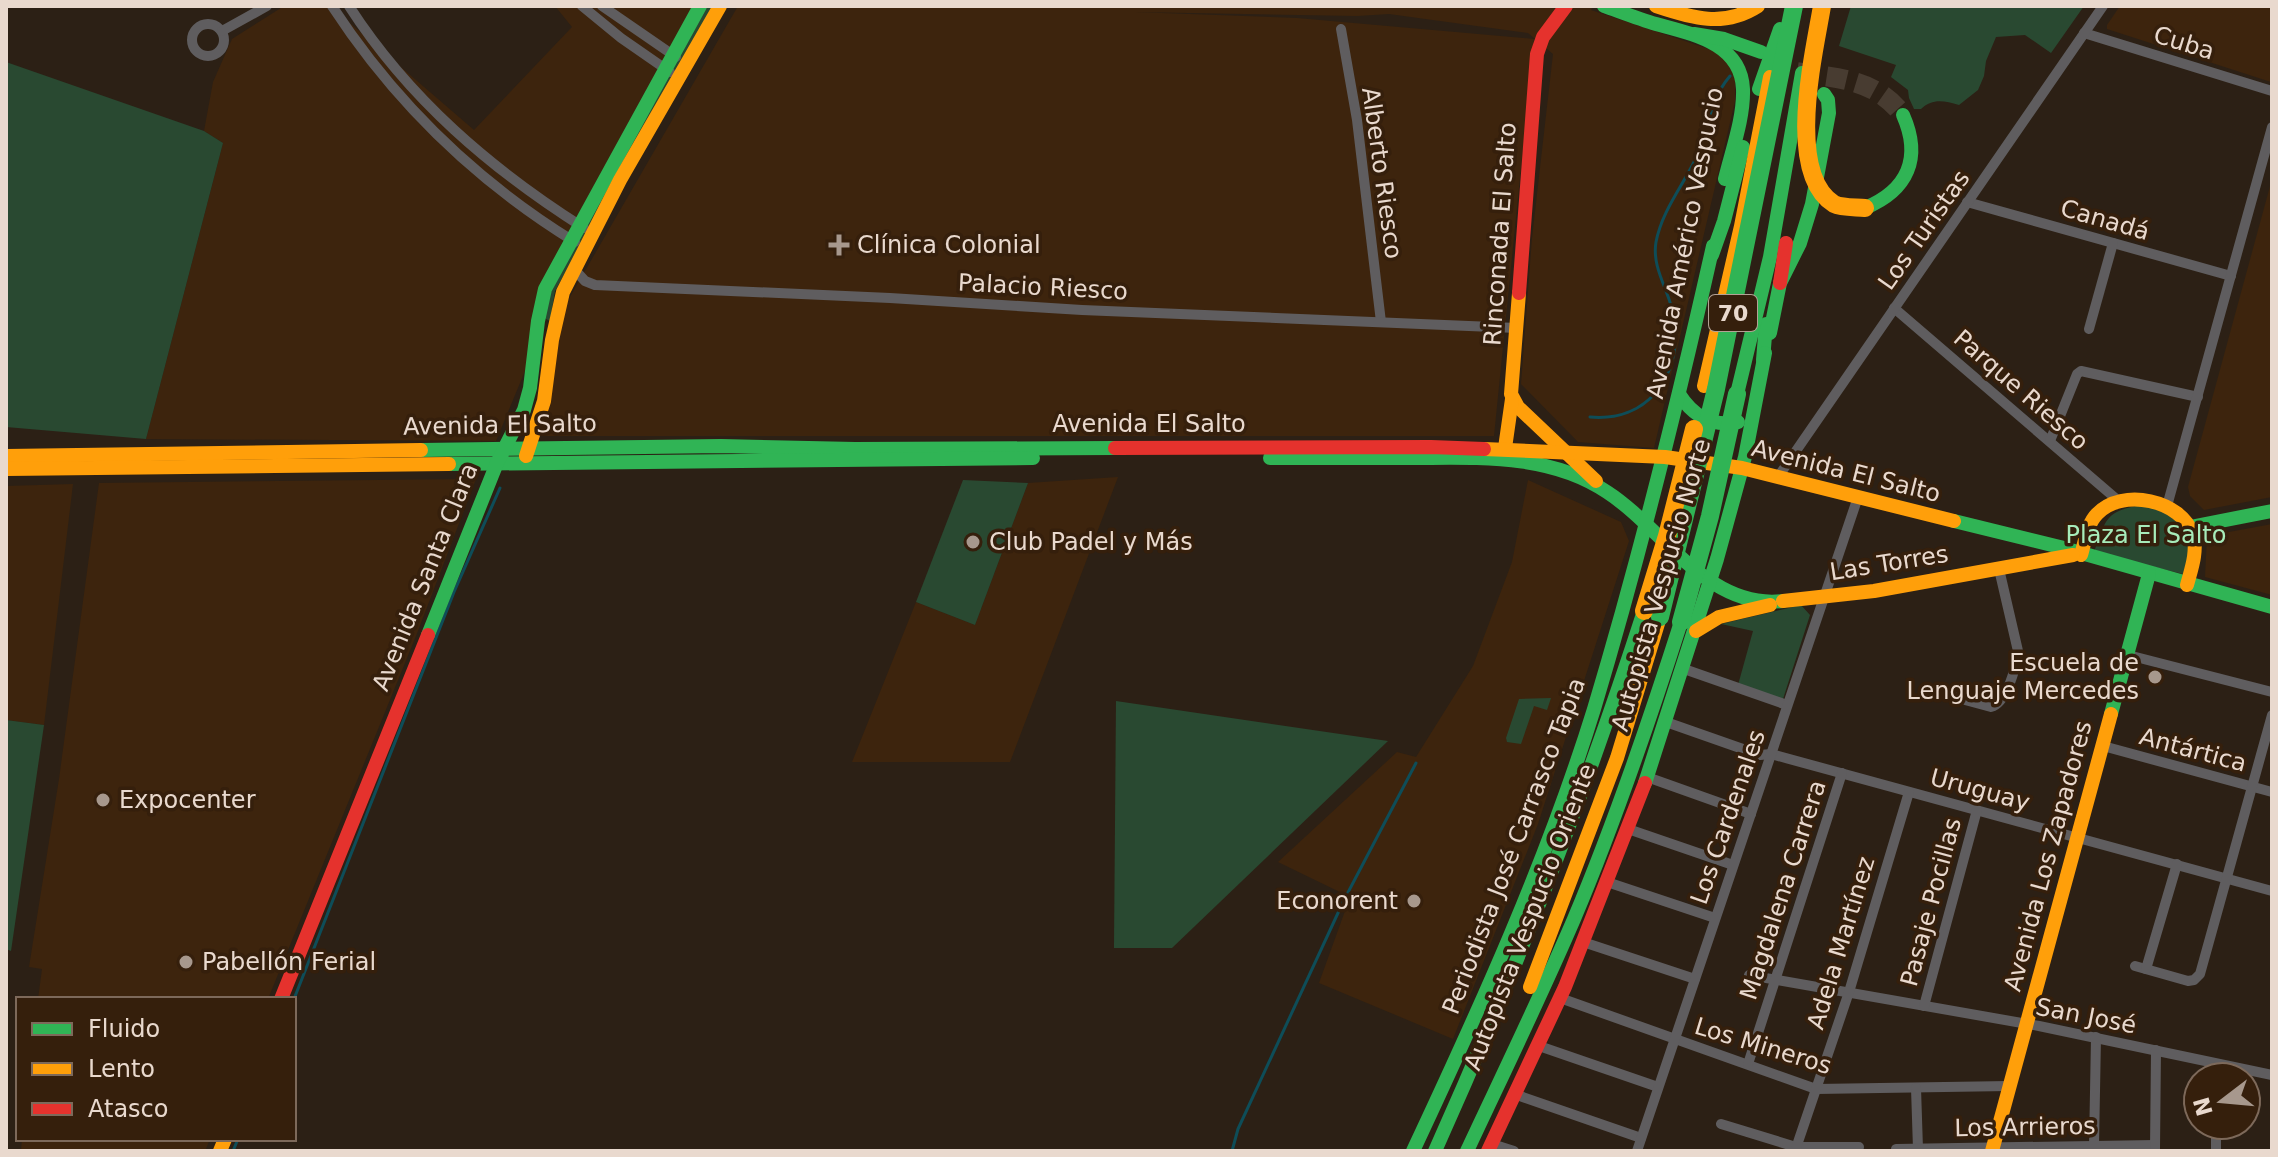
<svg xmlns="http://www.w3.org/2000/svg" width="2278" height="1157" viewBox="0 0 2278 1157" font-family="'DejaVu Sans',sans-serif">
<style>
.built{fill:#3d240d}
.green{fill:#294931}
.lines{fill:none;stroke-linecap:round;stroke-linejoin:round}
.stream{stroke:#0e4d58;stroke-width:3}
.highway-tunnel{stroke:#483c31;stroke-width:20;stroke-dasharray:20 10;stroke-linecap:butt}
.street{stroke:#5f5d5f;stroke-width:10}
.fast{stroke:#30b455;stroke-width:14}
.slow{stroke:#ff9f0a;stroke-width:14}
.jam{stroke:#e5322d;stroke-width:14}
.fast-bridge{stroke:#30b455;stroke-width:18}
.slow-bridge{stroke:#ff9f0a;stroke-width:18}
.poi-dot{fill:#a7988d;stroke:#351f0c;stroke-width:3}
.labels{text-anchor:middle;dominant-baseline:central;stroke-width:7;stroke-linejoin:round;paint-order:stroke}
.shield{fill:#351f0c;stroke:#b3a194;stroke-width:2}
.shield-label{font-size:22px;font-weight:bold;fill:#e9d9ce}
.street-label{font-size:24px;fill:#e9d9ce;stroke:#351f0c}
.poi-label{font-size:24px;fill:#e9d9ce;stroke:#351f0c;text-anchor:start}
.park-label{font-size:24px;fill:#a7ecba;stroke:#351f0c}
</style>
<rect width="100%" height="100%" fill="#2c2015"/>
<g class="built">
<polygon points="284,6 330,6 474,130 572,27 555,6 694,6 548,273 527,366 496,441 146,439 223,143 204,131 213,82 232,39"/>
<polygon points="738,6 1593,6 1591,10 1718,52 1731,63 1735,74 1735,101 1654,448 1578,442 1521,384 1532,238 1553,54 1528,33 1389,14 1357,16 1134,12 1297,18 1534,39 1494,436 541,436 551,397 563,309"/>
<polygon points="2120,6 2272,6 2271,82 2107,29 2107,25"/>
<polygon points="2272,179 2272,497 2204,510 2190,496 2188,487"/>
<polygon points="1118,477 1010,762 852,762 916,602 975,625 1028,483"/>
<polygon points="476,479 416,636 268,999 38,999 42,969 29,967 59,779 99,483"/>
<polygon points="1528,480 1621,522 1629,541 1538,824 1453,1039 1319,983 1350,897 1278,862 1397,752 1416,757 1473,666 1512,562"/>
<polygon points="73,484 44,725 6,720 6,486"/>
<polygon points="2272,524 2272,595 2205,577 2207,538 2213,535"/>
<polygon points="22,1139 210,1139 205,1151 21,1151"/>
</g>
<g class="green">
<polygon points="705,6 715,6 555,291 550,321 542,317 547,299"/>
<path d="M1851 6H2084L2051 53 2025 35 1996 37 1986 61 1984 76 1978 90 1959 105C1944 101 1933 98 1921 109H1914L1909 98 1908 90 1891 77 1896 65 1839 46Z"/>
<polygon points="6,62 204,131 223,143 146,439 6,427"/>
<polygon points="963,480 1028,483 975,625 916,602"/>
<path d="M2142 505C2176 511 2202 539 2183 574L2094 552C2106 519 2105 511 2142 505Z"/>
<polygon points="1801,605 1810,615 1783,699 1738,685 1753,631 1721,624"/>
<polygon points="1551,698 1547,710 1534,706 1521,744 1507,742 1506,738 1519,699"/>
<polygon points="1116,701 1388,741 1172,948 1114,948"/>
<polygon points="6,720 44,725 11,951 6,949"/>
</g>
<g class="lines">
<g class="stream">
<path d="M1590 417C1646 422 1680 379 1675 324 1673 295 1651 271 1656 242 1662 211 1682 187 1695 160 1709 129 1708 102 1730 76"/>
<polyline points="294,999 454,592 500,488"/>
<polyline points="233,1151 238,1139"/>
<polyline points="1232,1151 1238,1129 1344,900 1416,763"/>
</g>
<path class="highway-tunnel" d="M1797 72C1839 79 1874 78 1903 115"/>
<g class="street">
<path d="M332 6C396 104 476 181 575 242"/>
<path d="M349 6C409 99 491 169 584 228"/>
<polyline points="582,6 621,38 670,72"/>
<polyline points="602,6 676,57"/>
<circle cx="208" cy="40" r="16"/>
<polyline points="1341,29 1357,120 1381,322"/>
<polyline points="222,31 267,6"/>
<polyline points="2084,33 2272,91"/>
<polyline points="1967,202 2231,276"/>
<polyline points="574,269 585,281 595,285 890,298 1082,310 1517,328"/>
<polyline points="1894,308 2121,503"/>
<polyline points="2089,329 2113,243"/>
<polyline points="2050,441 2077,374 2081,371 2198,397"/>
<polyline points="1778,477 2103,6"/>
<polyline points="2167,506 2272,127"/>
<polyline points="2128,655 2272,692"/>
<polyline points="1684,669 1787,705"/>
<path d="M1928 690 1991 707C2007 703 2016 667 2018 651L1999 569"/>
<polyline points="1666,722 1760,755 1771,754 2272,891"/>
<polyline points="2103,746 2272,792"/>
<polyline points="1647,777 1751,814"/>
<polyline points="1628,829 1733,865"/>
<polyline points="1607,882 1715,918"/>
<polyline points="1583,942 1695,979"/>
<polyline points="2135,966 2188,981 2194,980 2200,974 2272,715"/>
<polyline points="2146,969 2177,864"/>
<polyline points="1749,975 2039,1026 2272,1075"/>
<polyline points="1560,998 1816,1089 2009,1086"/>
<polyline points="1924,1006 1977,810"/>
<polyline points="1539,1046 1658,1087"/>
<polyline points="1748,1064 1842,773"/>
<polyline points="1916,1088 1918,1149"/>
<polyline points="1517,1095 1641,1138"/>
<polyline points="1721,1124 1796,1147 1859,1147"/>
<polyline points="2216,1125 2216,1151"/>
<polyline points="1492,1144 1514,1151"/>
<polyline points="2094,1146 2096,1037"/>
<polyline points="1896,1149 2155,1145"/>
<polyline points="2155,1149 2156,1050"/>
<polyline points="1637,1151 1858,497"/>
<polyline points="1795,1151 1849,992 1909,792"/>
</g>
<g class="fast">
<path d="M1604 6C1621 12 1639 19 1656 24 1692 34 1741 43 1743 89 1744 118 1732 150 1725 179"/>
<polyline points="1694,34 1724,39 1761,52"/>
<polyline points="1759,89 1780,29"/>
<path d="M1865 208C1908 190 1922 158 1903 115"/>
<polyline points="1712,255 1724,221 1743,147"/>
<polyline points="1770,333 1780,283 1800,243 1812,204 1829,113 1828,100 1824,94"/>
<polyline points="1763,360 1766,324"/>
<path d="M1679 394C1693 416 1711 427 1738 422"/>
<polyline points="1737,394 1770,257 1802,73"/>
<polyline points="421,450 721,446 855,449 1115,448"/>
<path d="M1270 458C1317 458 1364 458 1411 458 1477 458 1549 453 1607 492 1663 528 1707 610 1783 601"/>
<polyline points="449,464 1033,458"/>
<polyline points="1954,521 2060,547 2272,607"/>
<polyline points="2190,527 2272,511"/>
<polyline points="428,635 497,463 524,410 530,388 538,321 545,289 700,6"/>
<polyline points="2111,714 2149,574"/>
<polyline points="1645,783 1717,559 1745,457 1765,353"/>
<path d="M1413 1151C1480 1008 1547 861 1594 709 1640 556 1678 402 1713 246"/>
<path d="M1435 1151C1514 975 1585 794 1644 611"/>
<path d="M1467 1151C1503 1074 1540 998 1574 919 1615 822 1649 722 1681 622"/>
</g>
<g class="slow">
<path d="M1656 6C1692 18 1724 28 1758 6"/>
<polyline points="1519,293 1511,394 1518,407 1596,481"/>
<polyline points="1704,386 1741,226 1770,77"/>
<polyline points="1505,448 1512,399"/>
<polyline points="1484,449 1665,457 1742,468 1954,521"/>
<polyline points="6,456 421,450"/>
<polyline points="526,456 544,401 552,340 563,292 620,180 720,6"/>
<polyline points="6,469 449,464"/>
<path d="M2081 555C2085 542 2087 524 2097 514 2122 487 2182 500 2193 535 2198 551 2191 570 2187 585"/>
<polyline points="1783,601 1874,591 2073,555"/>
<polyline points="1696,631 1719,617 1770,605"/>
<polyline points="1530,987 1617,758 1660,617"/>
<polyline points="220,1151 225,1139"/>
<polyline points="1992,1151 2111,714"/>
</g>
<g class="jam">
<polyline points="1780,283 1786,243"/>
<polyline points="1519,293 1537,54 1543,37 1566,6"/>
<polyline points="1115,448 1431,447 1484,449"/>
<polyline points="281,999 428,635"/>
<polyline points="1488,1151 1565,987 1645,783"/>
</g>
<g class="fast-bridge">
<polyline points="1660,617 1716,389 1794,6"/>
<polyline points="1681,622 1710,516 1737,394"/>
</g>
<g class="slow-bridge">
<path d="M1822 6C1814 54 1785 173 1834 204 1842 208 1856 207 1865 208"/>
<polyline points="1644,611 1667,536 1694,429"/>
</g>
</g>
<g class="poi-dot">
<path d="M835 233h8v8h8v8h-8v8h-8v-8h-8v-8h8z"/>
<circle cx="973" cy="542" r="8"/>
<circle cx="2155" cy="677" r="8"/>
<circle cx="103" cy="800" r="8"/>
<circle cx="1414" cy="901" r="8"/>
<circle cx="186" cy="962" r="8"/>
</g>
<g class="labels">
<rect class="shield" x="1709" y="295" width="48" height="36" rx="6"/>
<g class="shield-label">
<text x="1733" y="313">70</text>
</g>
<g class="street-label">
<text transform="translate(2184 43) rotate(17)">Cuba</text>
<text transform="translate(1382 173) rotate(82)">Alberto Riesco</text>
<text transform="translate(2105 220) rotate(16)">Canadá</text>
<text transform="translate(1924 230) rotate(-55)">Los Turistas</text>
<text transform="translate(1500 234) rotate(-86)">Rinconada El Salto</text>
<text transform="translate(1685 243) rotate(-79)">Avenida Américo Vespucio</text>
<text transform="translate(1043 287) rotate(3)">Palacio Riesco</text>
<text transform="translate(2021 390) rotate(41)">Parque Riesco</text>
<text x="1149" y="424">Avenida El Salto</text>
<text transform="translate(500 425) rotate(-1)">Avenida El Salto</text>
<text transform="translate(1846 471) rotate(14)">Avenida El Salto</text>
<text transform="translate(1889 563) rotate(-9)">Las Torres</text>
<text transform="translate(425 577) rotate(-68)">Avenida Santa Clara</text>
<text transform="translate(1661 585) rotate(-74)">Autopista Vespucio Norte</text>
<text transform="translate(2193 750) rotate(15)">Antártica</text>
<text transform="translate(1980 790) rotate(15)">Uruguay</text>
<text transform="translate(1728 817) rotate(-71)">Los Cardenales</text>
<text transform="translate(1514 846) rotate(-69)">Periodista José Carrasco Tapia</text>
<text transform="translate(2048 856) rotate(-75)">Avenida Los Zapadores</text>
<text transform="translate(1783 890) rotate(-72)">Magdalena Carrera</text>
<text transform="translate(1931 902) rotate(-75)">Pasaje Pocillas</text>
<text transform="translate(1530 917) rotate(-69)">Autopista Vespucio Oriente</text>
<text transform="translate(1841 943) rotate(-73)">Adela Martínez</text>
<text transform="translate(2086 1016) rotate(11)">San José</text>
<text transform="translate(1763 1046) rotate(17)">Los Mineros</text>
<text transform="translate(2025 1127) rotate(-1)">Los Arrieros</text>
</g>
<g class="poi-label">
<text x="857" y="245">Clínica Colonial</text>
<text x="989" y="542">Club Padel y Más</text>
<text x="2139" y="663" text-anchor="end">Escuela de<tspan x="2139" dy="28">Lenguaje Mercedes</tspan></text>
<text x="119" y="800">Expocenter</text>
<text x="1398" y="901" text-anchor="end">Econorent</text>
<text x="202" y="962">Pabellón Ferial</text>
</g>
<g class="park-label">
<text x="2146" y="535">Plaza El Salto</text>
</g>
</g>
<rect width="2278" height="1157" fill="none" stroke="#e9d9ce" stroke-width="16"/>
<rect x="16" y="997" width="280" height="144" fill="#351f0c" stroke="#7d695a" stroke-width="2"/>
<rect x="32" y="1023" width="40" height="12" fill="#30b455" stroke="#7d695a" stroke-width="2"/>
<text x="88" y="1037" font-size="24" fill="#e9d9ce">Fluido</text>
<rect x="32" y="1063" width="40" height="12" fill="#ff9f0a" stroke="#7d695a" stroke-width="2"/>
<text x="88" y="1077" font-size="24" fill="#e9d9ce">Lento</text>
<rect x="32" y="1103" width="40" height="12" fill="#e5322d" stroke="#7d695a" stroke-width="2"/>
<text x="88" y="1117" font-size="24" fill="#e9d9ce">Atasco</text>
<g transform="translate(2222 1101) rotate(254)"><circle r="38" fill="#351f0c" stroke="#7d695a" stroke-width="2"/>
<path d="M0-6L14 30L0 20L-14 30Z" fill="#a7988d"/>
<text y="-12" font-size="22" font-weight="bold" text-anchor="middle" fill="#e9d9ce">N</text>
</g>
</svg>
